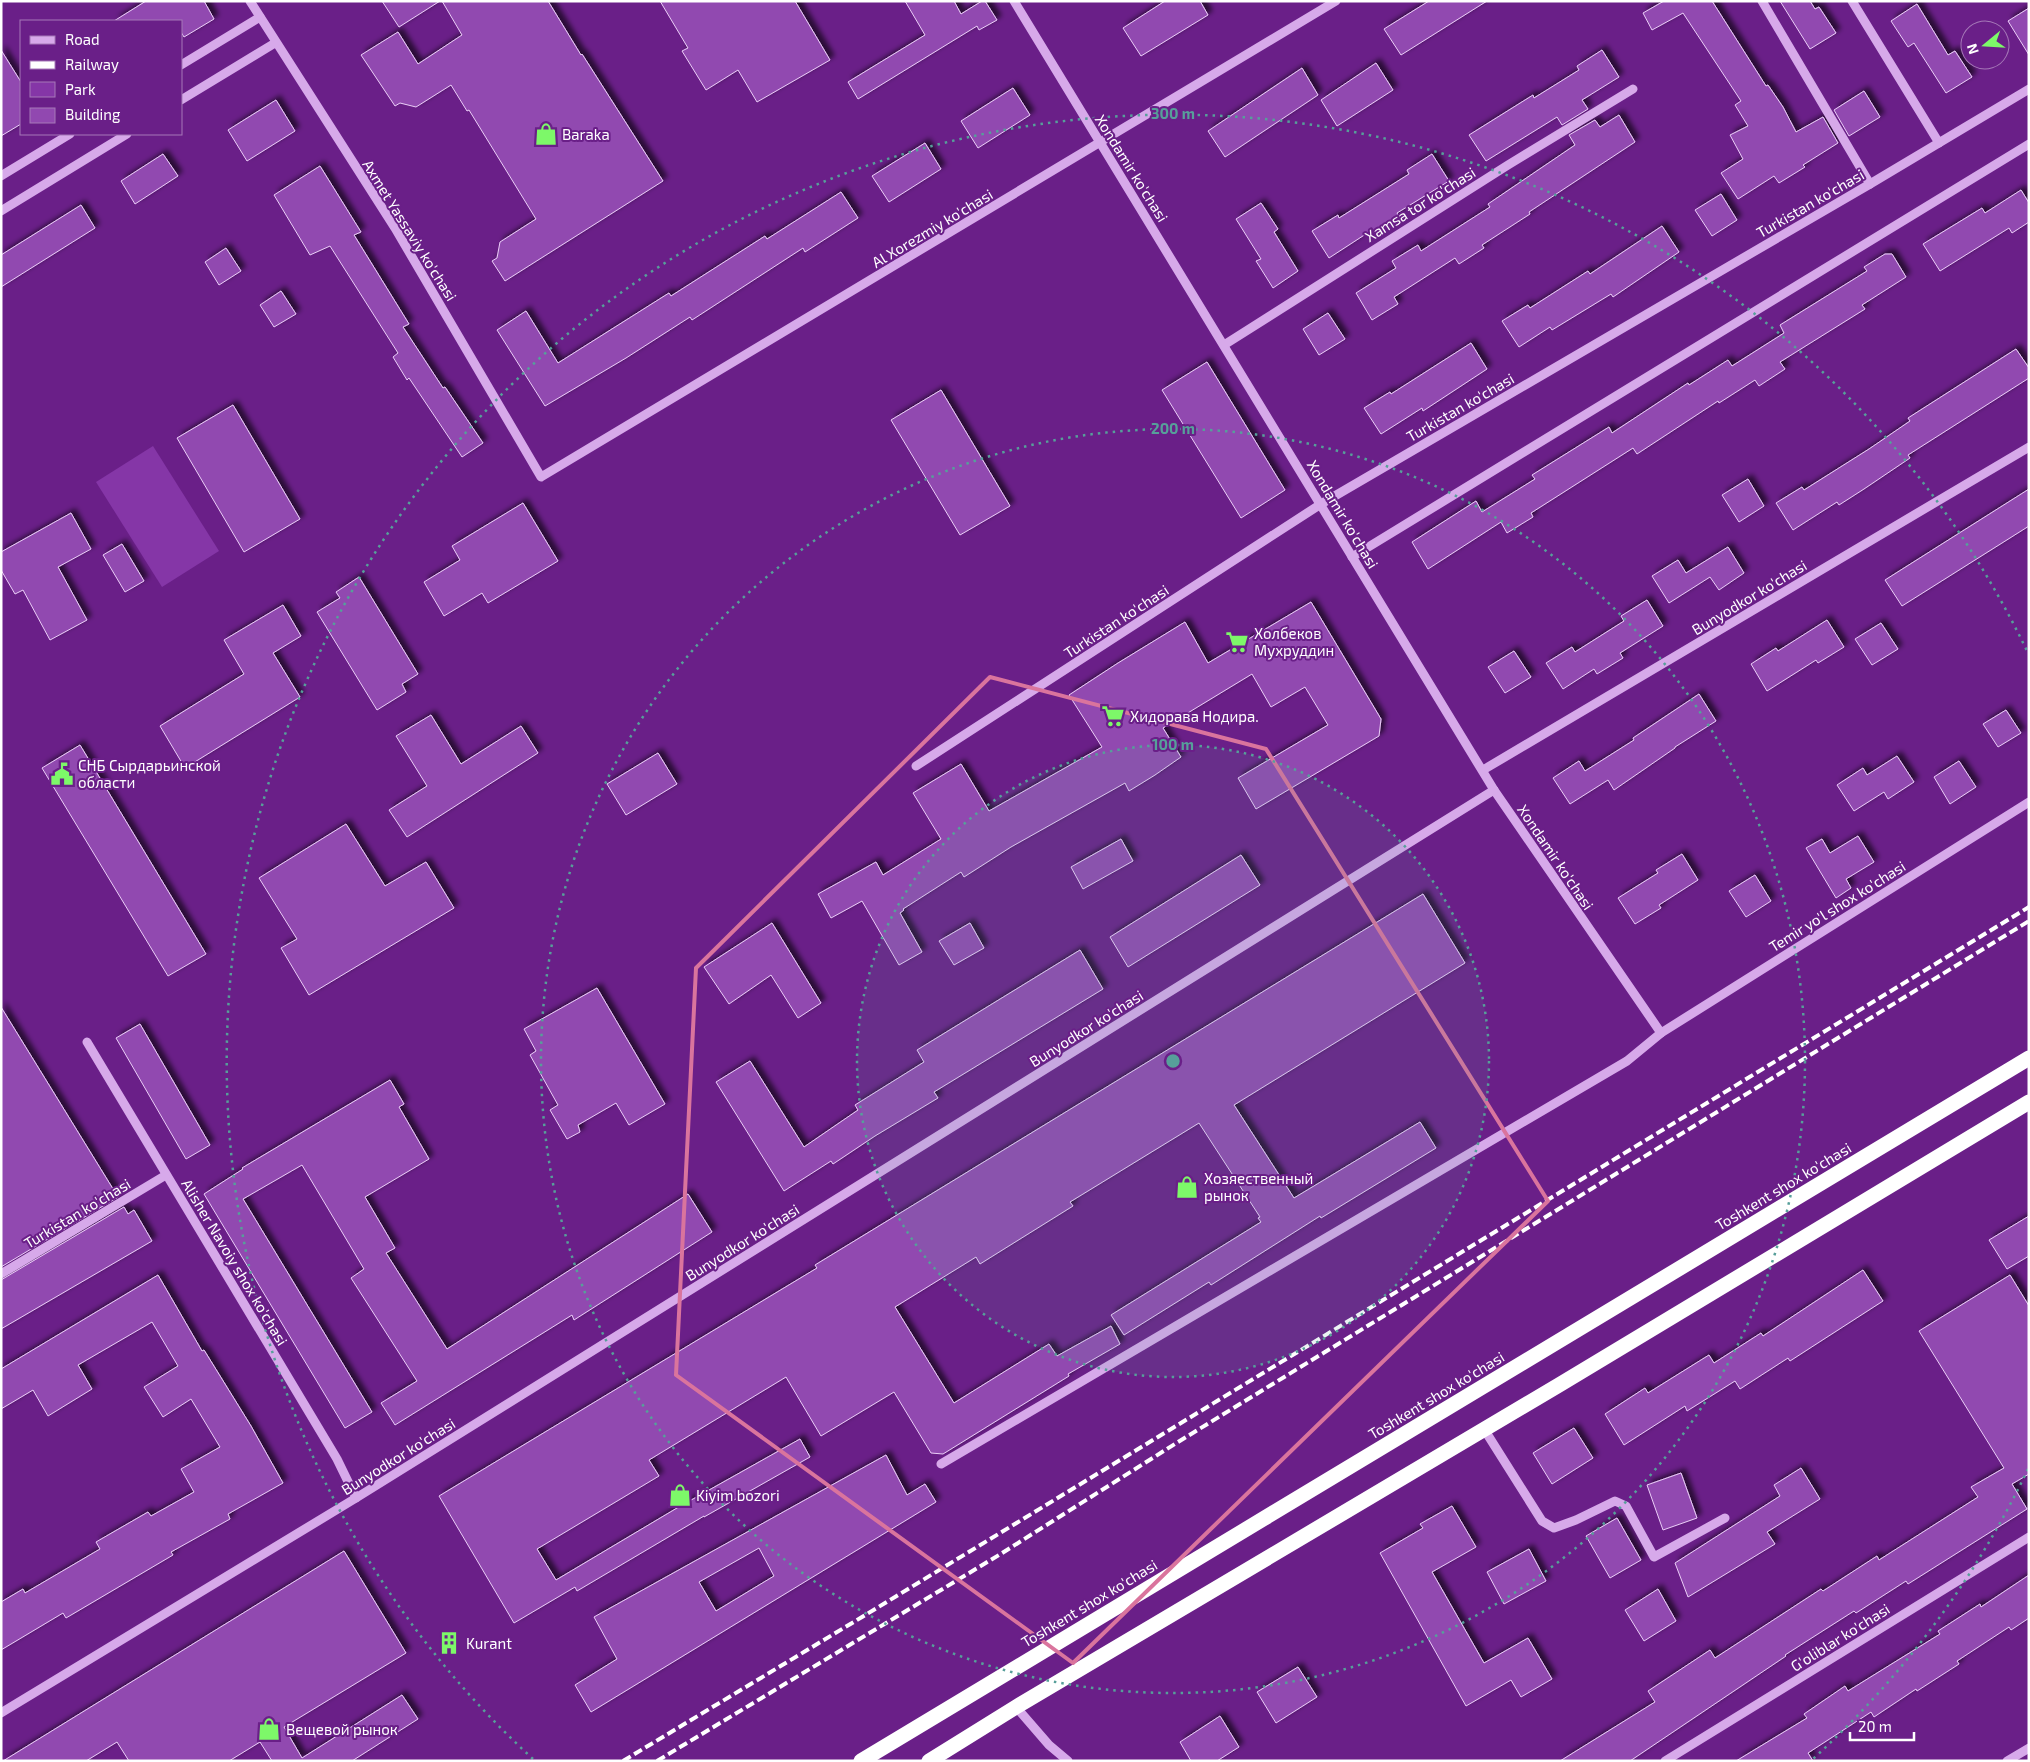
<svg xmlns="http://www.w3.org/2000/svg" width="2030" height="1762" viewBox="0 0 2030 1762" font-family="'Exo 2',sans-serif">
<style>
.green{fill:#8536a7}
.building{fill:#9148b0;stroke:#ebcef8;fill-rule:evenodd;filter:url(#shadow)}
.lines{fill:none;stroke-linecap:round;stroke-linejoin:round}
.minor{stroke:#d7a9ea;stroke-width:9}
.highway{stroke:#fff;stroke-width:15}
.rail{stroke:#fff;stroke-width:4;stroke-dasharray:9 4;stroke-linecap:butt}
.marked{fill:none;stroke:#da749d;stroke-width:4;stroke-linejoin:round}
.ring{fill:none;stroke:#579f9a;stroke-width:2.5;stroke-dasharray:2.5 5}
.labels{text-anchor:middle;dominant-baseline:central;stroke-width:4;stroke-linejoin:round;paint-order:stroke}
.poi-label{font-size:15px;fill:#fff;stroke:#6a1f88;text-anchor:start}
.street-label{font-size:15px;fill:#fff;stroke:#6a1f88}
.centre{fill:#579f9a;stroke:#6a1f88;stroke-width:2.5}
.ring-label{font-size:15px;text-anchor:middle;font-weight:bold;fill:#579f9a;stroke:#6a1f88;stroke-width:4;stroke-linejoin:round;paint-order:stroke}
</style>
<defs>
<filter id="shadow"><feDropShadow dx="4.5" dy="-4.5" stdDeviation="2.5" flood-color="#0009"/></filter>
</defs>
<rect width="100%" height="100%" fill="#6a1f88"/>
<polygon class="green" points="153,446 219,551 162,587 96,482"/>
<g class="building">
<polygon points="146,1 204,1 214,19 184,37 181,32 181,21 114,21"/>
<polygon points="382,1 440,1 399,27"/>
<polygon points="442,1 548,1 581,55 582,54 663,181 505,281 492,261 497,258 500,242 536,219 469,110 467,111 451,85 416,107 400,103 395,106 361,55 398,32 418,64 462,35"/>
<polygon points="660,1 795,1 830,60 757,102 738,70 706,90 682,51 688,48"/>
<polygon points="905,1 954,1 961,14 982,1 985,1 997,20 979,30 977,26 858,99 848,82 925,35"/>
<polygon points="1165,1 1200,1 1208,15 1141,56 1123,28"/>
<polygon points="1429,1 1487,1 1401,55 1384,29"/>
<polygon points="1664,1 1712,1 1766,86 1768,85 1783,107 1796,132 1823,117 1838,143 1803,165 1805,167 1779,183 1774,176 1738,199 1721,173 1743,159 1730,135 1748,126 1735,105 1741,101 1683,13 1652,30 1643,13"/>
<polygon points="1780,1 1810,1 1815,9 1819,7 1836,33 1810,49"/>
<polygon points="1917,4 1948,55 1955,51 1972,77 1946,93 1914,43 1908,47 1891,21"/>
<polygon points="2029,8 2029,55 2008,21"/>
<polygon points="1,50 21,82 21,124 1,136"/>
<polygon points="1602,50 1619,77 1582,100 1588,109 1562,125 1557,117 1486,161 1469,135 1533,95 1534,98 1579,70 1577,66"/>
<polygon points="1376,63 1393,90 1337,126 1321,100"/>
<polygon points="1302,68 1318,95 1225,157 1208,131"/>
<polygon points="1013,88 1030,115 978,148 961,121"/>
<polygon points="1864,91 1880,117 1849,136 1834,110"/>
<polygon points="276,100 295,131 247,161 228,130"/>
<polygon points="1619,115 1635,142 1529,212 1530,214 1482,245 1484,248 1459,264 1455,258 1394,297 1398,304 1372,320 1356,293 1396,268 1392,261 1418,245 1421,251 1490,207 1488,204 1575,145 1569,135 1595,120 1600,127"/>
<polygon points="925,143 941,169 889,202 872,176"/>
<polygon points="163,154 178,176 135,204 121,181"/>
<polygon points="1432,154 1449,181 1397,213 1399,217 1374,233 1372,230 1329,258 1312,231 1338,215 1339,218 1409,174 1407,170"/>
<polygon points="320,166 361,232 354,235 409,324 403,327 443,388 445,387 483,443 462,457 409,378 407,380 393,357 398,353 330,246 310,255 274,195"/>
<polygon points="2021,190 2029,203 2029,222 2012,233 2009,228 1940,271 1923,244 1982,208 1985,213"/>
<polygon points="841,192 858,218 805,252 803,248 692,320 690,317 626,358 545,406 497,330 526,311 558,363 669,293 671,296 765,236 767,239"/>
<polygon points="1721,194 1737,220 1712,236 1695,210"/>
<polygon points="1261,203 1278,229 1274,232 1298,271 1273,288 1256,261 1261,259 1236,219"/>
<polygon points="81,205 95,228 1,287 1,255"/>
<polygon points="1662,226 1679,252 1613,297 1611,294 1552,330 1550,327 1519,347 1502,321 1528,305 1530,308 1588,271 1590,274"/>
<polygon points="226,248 241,271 219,285 205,262"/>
<polygon points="1885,254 1892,254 1906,277 1862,305 1865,309 1780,362 1785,369 1759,386 1755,380 1719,403 1718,401 1637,454 1633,448 1531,513 1533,517 1507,533 1501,522 1428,569 1412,542 1476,501 1482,512 1535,479 1532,475 1609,427 1612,433 1688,383 1689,385 1728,360 1732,366 1784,333 1780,325 1867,271 1864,267"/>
<polygon points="281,291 296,314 274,327 260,305"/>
<polygon points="1328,313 1345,339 1319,355 1303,329"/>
<polygon points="1471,343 1487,369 1423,411 1422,408 1381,434 1364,408 1390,392 1391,394"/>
<polygon points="2016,349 2029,368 2029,378 1908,455 1910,458 1864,489 1839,505 1837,502 1793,530 1776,503 1802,487 1804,490 1869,449 1910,421 1908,418"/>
<polygon points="1207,362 1285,490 1241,518 1162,390"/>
<polygon points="941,390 1010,506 960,535 891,420"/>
<polygon points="233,405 300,519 244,552 177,438"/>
<polygon points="1748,479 1764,506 1739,522 1722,495"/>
<polygon points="2029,489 2029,526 1902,606 1885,580"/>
<polygon points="523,503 558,561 488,603 482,593 444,616 424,582 460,560 452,546"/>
<polygon points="71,513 91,549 58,567 87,620 50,640 23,590 15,594 1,570 1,552"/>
<polygon points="122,544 144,581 125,592 103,555"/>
<polygon points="1728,547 1744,573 1719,590 1710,577 1669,603 1652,576 1678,560 1686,573"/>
<polygon points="359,577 418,674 402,684 406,692 377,710 317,612 340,598 336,592"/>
<polygon points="1647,600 1663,626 1620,653 1623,658 1597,674 1594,669 1563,689 1546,663 1572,647 1575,652 1624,621 1621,616"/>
<polygon points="1311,602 1381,719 1379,736 1256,809 1238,778 1328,725 1305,687 1271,707 1252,674 1163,728 1181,757 1155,775 1129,791 1125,783 1011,847 964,877 961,872 903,909 904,910 900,913 922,952 899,965 862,901 831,918 818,894 876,862 883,875 941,839 913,793 961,764 989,811 1102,747 1069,695 1118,663 1185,622 1208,663"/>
<polygon points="283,605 301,636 273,653 300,697 185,768 160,726 244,674 224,640"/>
<polygon points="1827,620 1844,647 1818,663 1816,660 1767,691 1751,664 1776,648 1778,651"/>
<polygon points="1881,623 1898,649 1872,665 1855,639"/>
<polygon points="1514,651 1531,677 1505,693 1488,667"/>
<polygon points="1699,694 1716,721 1675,747 1675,748 1614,790 1608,780 1570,804 1553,778 1579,761 1585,771 1634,740 1633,738"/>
<polygon points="2006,710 2021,733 1998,747 1983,724"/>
<polygon points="431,715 461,764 521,726 538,753 407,837 389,810 427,786 396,736"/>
<polygon points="80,745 206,954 168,976 42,768"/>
<polygon points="658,753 677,784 626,815 607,784"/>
<polygon points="1897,756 1914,782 1888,799 1884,792 1854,811 1837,785 1863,768 1867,775"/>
<polygon points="1959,761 1976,787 1950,804 1934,777"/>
<polygon points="346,824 385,886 426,862 454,908 309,995 281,948 297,939 259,878"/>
<polygon points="1858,836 1874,862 1846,879 1851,888 1836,898 1806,848 1822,839 1830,853"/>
<polygon points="1121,839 1133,861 1083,889 1071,867"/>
<polygon points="1682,854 1698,880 1659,905 1661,908 1635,924 1618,898 1658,873 1656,870"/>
<polygon points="1241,855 1260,885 1128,967 1110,937"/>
<polygon points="1755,875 1771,901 1746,917 1729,891"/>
<polygon points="1423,894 1465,963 1234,1105 1294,1198 1420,1122 1436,1148 1321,1218 1320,1216 1211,1285 1209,1282 1124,1335 1111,1315 1261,1222 1258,1218 1260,1217 1199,1123 1070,1202 1073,1206 980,1264 976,1257 895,1307 954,1403 1049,1344 1057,1356 1111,1326 1120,1344 1068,1374 1069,1376 943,1454 931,1453 894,1392 821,1436 786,1377 649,1460 659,1476 537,1549 556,1580 677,1508 800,1439 810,1457 704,1517 704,1516 577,1591 575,1587 514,1623 439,1496 817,1268 815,1265"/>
<polygon points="772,923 821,1003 798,1018 771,975 729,1004 704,967"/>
<polygon points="970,923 984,948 954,965 939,941"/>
<polygon points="1080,950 1103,989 934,1092 938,1098 875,1136 833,1164 831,1161 784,1191 716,1082 750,1061 804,1147 858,1110 855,1105 924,1062 917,1050"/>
<polygon points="597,988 665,1104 629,1125 616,1103 578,1125 580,1132 567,1139 550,1110 558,1105 530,1055 536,1051 524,1029"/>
<polygon points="1,1007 118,1197 1,1267"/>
<polygon points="140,1024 210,1145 186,1159 116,1038"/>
<polygon points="390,1080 404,1104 399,1107 429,1159 365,1197 395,1248 386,1253 447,1349 688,1194 712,1232 574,1320 572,1315 395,1425 381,1403 417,1381 351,1278 364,1269 302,1165 243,1199 372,1412 345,1428 204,1194 243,1169 242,1168"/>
<polygon points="124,1207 128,1214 134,1210 152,1241 1,1329 1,1280"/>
<polygon points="2029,1216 2029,1256 2007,1269 1989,1240"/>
<polygon points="1863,1270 1883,1301 1790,1361 1788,1358 1740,1389 1735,1381 1687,1411 1685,1406 1624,1445 1605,1414 1645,1388 1648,1393 1709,1355 1714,1363 1761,1333 1763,1336"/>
<polygon points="158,1275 202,1351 204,1350 251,1426 283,1483 228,1514 230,1519 171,1552 173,1555 66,1618 63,1613 1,1650 1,1602 23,1589 25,1593 100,1549 96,1542 148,1512 151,1516 194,1492 181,1469 220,1447 191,1399 163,1417 144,1387 178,1366 152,1322 78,1365 92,1389 48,1416 33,1390 1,1409 1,1369"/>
<polygon points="2010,1275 2029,1306 2029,1474 2012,1484 2027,1509 1908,1584 1906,1581 1856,1613 1854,1611 1785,1655 1786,1656 1630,1761 1560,1761 1655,1702 1648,1691 1710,1650 1715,1658 1821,1589 1823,1591 1877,1556 1879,1560 1978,1497 1971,1487 2004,1468 1919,1331"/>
<polygon points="1574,1428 1593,1458 1552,1484 1533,1453"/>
<path d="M886 1455 907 1495 925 1484 936 1502 591 1712 575 1685 617 1659 594 1617ZM759 1548 774 1576 716 1611 699 1582Z"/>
<polygon points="1801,1468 1820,1499 1767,1532 1775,1544 1688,1597 1675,1563 1780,1496 1774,1485"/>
<polygon points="1681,1473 1697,1518 1663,1530 1647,1485"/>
<polygon points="1452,1506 1476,1547 1432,1572 1484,1663 1528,1638 1552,1679 1521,1697 1511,1680 1466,1706 1380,1553 1423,1528 1420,1524"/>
<polygon points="1617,1518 1641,1560 1610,1578 1586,1536"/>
<polygon points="1529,1549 1546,1581 1504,1604 1487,1572"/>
<polygon points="344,1551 406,1653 284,1727 302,1758 402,1695 418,1719 352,1761 272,1761 260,1742 229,1761 129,1761 117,1742 86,1761 3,1761"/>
<polygon points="2029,1575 2029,1618 2011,1630 2009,1627 1957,1661 1959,1664 1917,1691 1916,1689 1874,1717 1871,1712 1808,1753 1813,1761 1736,1761 1807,1718 1804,1714 1845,1686 1848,1691 1940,1634 1938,1631 1980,1604 1981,1607"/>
<polygon points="1658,1589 1676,1621 1644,1641 1625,1610"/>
<polygon points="1298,1667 1317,1697 1276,1723 1257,1692"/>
<polygon points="1220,1716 1239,1747 1217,1761 1191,1761 1180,1742"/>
</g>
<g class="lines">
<g class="minor">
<polyline points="250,1 395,228 541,477 1336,1"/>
<polyline points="1014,1 1494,790 1661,1033"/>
<polyline points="1762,1 1870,184"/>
<polyline points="1852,1 1939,143"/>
<polyline points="181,65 260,17"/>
<polyline points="181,100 275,43"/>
<polyline points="1,176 70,134"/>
<polyline points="1,211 127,134"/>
<polyline points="1224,345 1508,165 1633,89"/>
<polyline points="1352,557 2029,144"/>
<polyline points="916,766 1321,504 1870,184 2029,89"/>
<polyline points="1483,770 2029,447"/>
<polyline points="87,1042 337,1459 356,1498"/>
<polyline points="1,1274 166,1175"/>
<polyline points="1484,1429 1542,1521 1554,1528 1576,1520 1615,1501 1626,1506 1654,1557 1725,1518"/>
<polyline points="941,1464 1627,1061 1661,1033 2029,802"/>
<polyline points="1016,1707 1049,1745 1068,1761"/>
<polyline points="1,1713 356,1498 1494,790"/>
<polyline points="1665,1761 2029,1537"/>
<polyline points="2007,1761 2029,1748"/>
</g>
<g class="highway">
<polyline points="861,1761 2029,1058"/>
<polyline points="929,1761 1016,1707 1559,1385 2029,1102"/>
</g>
<g class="rail">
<polyline points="623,1761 862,1617 2029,907"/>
<polyline points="657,1761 999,1555 1178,1442 2029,921"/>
</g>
</g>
<path class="marked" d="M990 677 1266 749 1548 1201 1073 1663 676 1375 696 968Z"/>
<circle cx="1173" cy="1061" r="316" fill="#579f9a" fill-opacity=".12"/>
<g class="ring">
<circle cx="1173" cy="1061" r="316"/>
<circle cx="1173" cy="1061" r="632"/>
<path d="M2028 1469A947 947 0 0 1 1813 1759M533 1759A947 947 0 1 1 2028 653"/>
</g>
<defs>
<symbol id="shop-bare" viewBox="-9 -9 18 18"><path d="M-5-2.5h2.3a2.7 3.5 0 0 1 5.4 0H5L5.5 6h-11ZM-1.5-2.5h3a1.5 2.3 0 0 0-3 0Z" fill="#7df869" stroke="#6a1f88" stroke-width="2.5" paint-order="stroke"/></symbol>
<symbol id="supermarket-bare" viewBox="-9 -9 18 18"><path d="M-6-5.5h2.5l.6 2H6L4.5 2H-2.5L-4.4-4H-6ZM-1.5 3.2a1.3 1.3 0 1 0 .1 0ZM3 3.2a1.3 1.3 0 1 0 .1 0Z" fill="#7df869" stroke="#6a1f88" stroke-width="2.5" paint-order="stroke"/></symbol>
<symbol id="civic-bare" viewBox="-9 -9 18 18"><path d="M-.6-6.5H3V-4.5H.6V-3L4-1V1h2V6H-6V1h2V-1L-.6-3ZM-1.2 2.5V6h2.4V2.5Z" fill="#7df869" stroke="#6a1f88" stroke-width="2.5" paint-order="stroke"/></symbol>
<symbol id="building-bare" viewBox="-9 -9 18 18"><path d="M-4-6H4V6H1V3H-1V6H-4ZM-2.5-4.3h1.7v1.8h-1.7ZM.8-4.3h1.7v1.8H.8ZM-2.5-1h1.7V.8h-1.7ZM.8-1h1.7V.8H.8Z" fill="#7df869" stroke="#6a1f88" stroke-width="2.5" paint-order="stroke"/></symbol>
</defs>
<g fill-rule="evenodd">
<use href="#shop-bare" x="530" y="118" width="32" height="32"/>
<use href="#supermarket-bare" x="1221" y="626" width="32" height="32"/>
<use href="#supermarket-bare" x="1097" y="700" width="32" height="32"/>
<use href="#civic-bare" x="46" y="758" width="32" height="32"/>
<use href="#shop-bare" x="1171" y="1171" width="32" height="32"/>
<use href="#shop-bare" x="664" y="1479" width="32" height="32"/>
<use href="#building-bare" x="433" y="1627" width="32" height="32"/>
<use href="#shop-bare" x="253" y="1713" width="32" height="32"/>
</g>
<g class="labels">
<g class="poi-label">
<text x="562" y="134">Baraka</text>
<text x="1254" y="633">Холбеков<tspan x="1254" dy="17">Мухруддин</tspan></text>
<text x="1130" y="716">Хидорава Нодира.</text>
<text x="78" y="765">СНБ Сырдарьинской<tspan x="78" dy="17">области</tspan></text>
<text x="1204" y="1178">Хозяественный<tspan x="1204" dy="17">рынок</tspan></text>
<text x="696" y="1495">Kiyim bozori</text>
<text x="466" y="1643">Kurant</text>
<text x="286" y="1729">Вещевой рынок</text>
</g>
<g class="street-label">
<text transform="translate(1132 168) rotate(58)">Xondamir ko'chasi</text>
<text transform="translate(1810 203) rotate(-30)">Turkistan ko'chasi</text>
<text transform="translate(1420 204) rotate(-32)">Xamsa tor ko'chasi</text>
<text transform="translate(932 228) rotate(-31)">Al Xorezmiy ko'chasi</text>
<text transform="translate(410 230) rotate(58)">Axmet Yassaviy ko'chasi</text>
<text transform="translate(1460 407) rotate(-30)">Turkistan ko'chasi</text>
<text transform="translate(1343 514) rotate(59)">Xondamir ko'chasi</text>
<text transform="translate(1749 597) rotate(-31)">Bunyodkor ko'chasi</text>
<text transform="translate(1116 621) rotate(-33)">Turkistan ko'chasi</text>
<text transform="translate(1556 857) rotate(56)">Xondamir ko'chasi</text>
<text transform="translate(1837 906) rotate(-32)">Temir yo'l shox ko'chasi</text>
<text transform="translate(1086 1028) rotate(-32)">Bunyodkor ko'chasi</text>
<text transform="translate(1783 1186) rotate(-31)">Toshkent shox ko'chasi</text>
<text transform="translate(77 1213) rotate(-31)">Turkistan ko'chasi</text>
<text transform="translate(742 1242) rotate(-32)">Bunyodkor ko'chasi</text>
<text transform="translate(235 1262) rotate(59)">Alisher Navoiy shox ko'chasi</text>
<text transform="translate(1436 1395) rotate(-31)">Toshkent shox ko'chasi</text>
<text transform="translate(398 1456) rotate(-32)">Bunyodkor ko'chasi</text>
<text transform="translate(1089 1603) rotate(-31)">Toshkent shox ko'chasi</text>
<text transform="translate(1840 1637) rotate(-32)">G'oliblar ko'chasi</text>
</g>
</g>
<circle cx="1173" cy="1061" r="8" class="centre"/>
<g class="ring-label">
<text x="1173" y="119">300 m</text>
<text x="1173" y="434">200 m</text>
<text x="1173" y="750">100 m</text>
</g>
<rect width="2030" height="1762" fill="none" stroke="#ffffff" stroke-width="5"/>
<rect x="20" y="20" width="162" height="115" fill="#6a1f88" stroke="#a679b8"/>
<rect x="30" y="36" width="25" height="8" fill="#d7a9ea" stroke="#a679b8"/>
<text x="65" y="45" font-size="15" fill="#ffffff">Road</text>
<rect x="30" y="61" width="25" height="8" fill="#ffffff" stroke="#a679b8"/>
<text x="65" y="70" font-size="15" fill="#ffffff">Railway</text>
<rect x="30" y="82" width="25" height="15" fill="#8536a7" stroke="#a679b8"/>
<text x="65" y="95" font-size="15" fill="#ffffff">Park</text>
<rect x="30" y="108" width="25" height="15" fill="#9148b0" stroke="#a679b8"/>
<text x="65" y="120" font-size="15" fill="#ffffff">Building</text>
<g transform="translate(1985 45) rotate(252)"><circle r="24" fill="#6a1f88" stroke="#a679b8"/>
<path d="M0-4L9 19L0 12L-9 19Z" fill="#7df869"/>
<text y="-8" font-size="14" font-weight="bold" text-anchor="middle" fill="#ffffff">N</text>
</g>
<path d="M1850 1732v8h64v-8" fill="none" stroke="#ffffff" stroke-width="2.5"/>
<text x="1858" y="1732" font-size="15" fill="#ffffff" stroke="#6a1f88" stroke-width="4" paint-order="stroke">20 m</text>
</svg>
